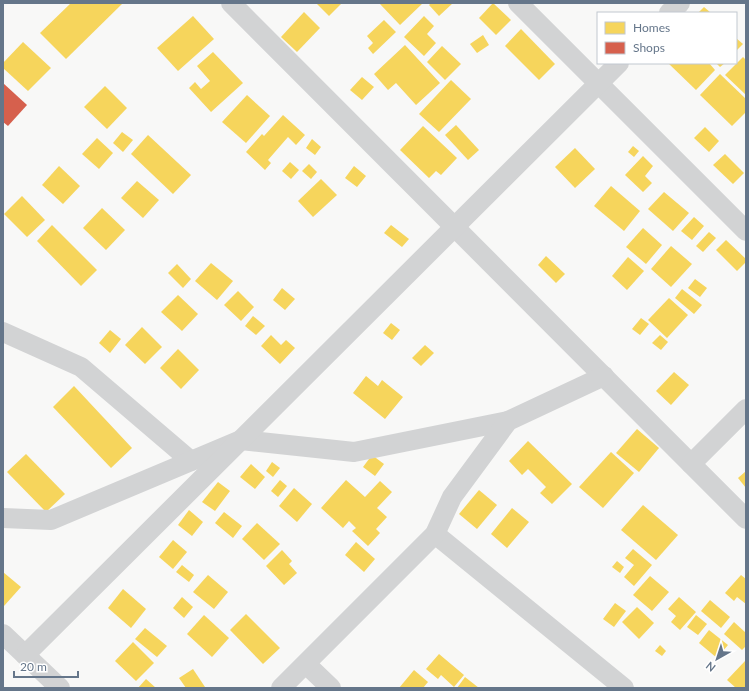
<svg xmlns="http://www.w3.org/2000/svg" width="749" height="691" viewBox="0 0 749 691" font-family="Lato,sans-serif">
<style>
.homes{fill:#f6d55c}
.shops{fill:#d6604d}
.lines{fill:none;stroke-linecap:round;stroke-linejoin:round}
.street{stroke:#d2d3d4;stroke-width:20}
</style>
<rect width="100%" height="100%" fill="#f8f8f7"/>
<g class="homes">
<polygon points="71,3 123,3 66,59 40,33"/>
<polygon points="316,3 342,3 329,16"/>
<polygon points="379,3 423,3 400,25"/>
<polygon points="431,3 453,3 439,16 429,5"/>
<polygon points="493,3 511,20 496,35 479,18"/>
<polygon points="704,7 711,13 698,13"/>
<polygon points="304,12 320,28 297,52 281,37"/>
<polygon points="193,16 214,39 178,71 157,48"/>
<polygon points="424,16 434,26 427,34 436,43 424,56 404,37"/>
<polygon points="384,20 396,32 373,54 368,48 373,43 367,36"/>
<polygon points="521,29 555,64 539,80 505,46"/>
<polygon points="483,35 489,45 477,53 470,44"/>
<polygon points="736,38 743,44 736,51"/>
<polygon points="23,42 51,68 28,91 3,68 3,63"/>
<polygon points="405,45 440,83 416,105 396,83 388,90 374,74"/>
<polygon points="442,46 461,64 445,80 427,62"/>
<polygon points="213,52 243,83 211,112 189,88 195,82 201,89 210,81 197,66"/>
<polygon points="743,57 746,60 746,95 725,75"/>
<polygon points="668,63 709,63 715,70 696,90"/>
<polygon points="716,63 725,63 720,67"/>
<polygon points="720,74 746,99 746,112 732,126 700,95"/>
<polygon points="362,77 374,87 362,100 350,90"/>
<polygon points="451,80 471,99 439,132 419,114"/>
<polygon points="105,86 127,108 107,129 84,107"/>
<polygon points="247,95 270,116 246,143 222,122"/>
<polygon points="283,115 305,135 296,145 288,137 268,160 271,163 265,170 246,152 262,134 264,136"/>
<polygon points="456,125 479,150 468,160 445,135"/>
<polygon points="423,126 457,158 441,175 436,171 429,178 400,150"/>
<polygon points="705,127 719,141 709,152 694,138"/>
<polygon points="122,132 133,140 123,152 113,143"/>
<polygon points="148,135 191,175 173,194 131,154"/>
<polygon points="97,138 113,153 99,169 82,154"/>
<polygon points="312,139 321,147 315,155 306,148"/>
<polygon points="633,146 639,151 634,157 628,152"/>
<polygon points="575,148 595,169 575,188 555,167"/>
<polygon points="725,154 744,173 733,184 713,165"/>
<polygon points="643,156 653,166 645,176 652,183 643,192 625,175"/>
<polygon points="290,162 299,170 291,179 282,171"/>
<polygon points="309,164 317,172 311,179 302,171"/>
<polygon points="59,166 80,186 63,204 42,185"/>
<polygon points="354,166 366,176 357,187 345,178"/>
<polygon points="321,179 337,195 313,217 298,201"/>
<polygon points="137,181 159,200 143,218 121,198"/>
<polygon points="611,186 640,211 624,231 594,206"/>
<polygon points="664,192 689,213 673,231 648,209"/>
<polygon points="22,196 45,220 27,237 4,214"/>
<polygon points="102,208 125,230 106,250 83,228"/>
<polygon points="694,217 704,226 692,240 681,231"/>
<polygon points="52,225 97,270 81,286 37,241"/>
<polygon points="391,225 409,239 402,247 384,233"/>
<polygon points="643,228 662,245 646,264 626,247"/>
<polygon points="709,232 716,238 703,252 696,246"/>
<polygon points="726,240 746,259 746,262 737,271 716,250"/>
<polygon points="671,246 692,264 671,287 651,269"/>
<polygon points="546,256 565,274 556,283 538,265"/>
<polygon points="628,257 644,271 627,290 612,276"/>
<polygon points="211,263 233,281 217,300 195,281"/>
<polygon points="177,264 191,279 183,288 168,273"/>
<polygon points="695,279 707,288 700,297 688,288"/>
<polygon points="282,288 295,299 285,310 273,300"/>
<polygon points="682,289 702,305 694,314 675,298"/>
<polygon points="238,291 254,307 241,321 224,305"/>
<polygon points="178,295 198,314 182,331 161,312"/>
<polygon points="669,298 688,315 667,338 648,320"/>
<polygon points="253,316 265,326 256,335 245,326"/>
<polygon points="641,318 649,324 640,335 632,329"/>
<polygon points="391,323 400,330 392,340 383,333"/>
<polygon points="142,327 162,347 145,364 125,345"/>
<polygon points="110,330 121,339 110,353 99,343"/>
<polygon points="271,335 281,345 286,340 295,348 280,364 261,346"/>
<polygon points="660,335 668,342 661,350 652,343"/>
<polygon points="425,345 434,353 421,366 412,358"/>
<polygon points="178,349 199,370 181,389 160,368"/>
<polygon points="674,372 689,385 671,405 656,391"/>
<polygon points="366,376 378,386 382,380 403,397 385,419 353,393"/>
<polygon points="74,386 132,448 111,468 53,407"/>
<polygon points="637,429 659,448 639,472 616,453"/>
<polygon points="528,441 572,484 552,504 540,493 546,487 528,469 522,475 509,461"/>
<polygon points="611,452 634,473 603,508 579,487"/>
<polygon points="26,454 65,494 46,512 7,472"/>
<polygon points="372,455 384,464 375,476 363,467"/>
<polygon points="272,462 280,468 273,477 266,471"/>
<polygon points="251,464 265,477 255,489 240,477"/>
<polygon points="746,471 746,488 738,478"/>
<polygon points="280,480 287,486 278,497 271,491"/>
<polygon points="346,480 365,497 380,481 392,492 377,508 387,517 376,529 380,533 368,546 352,531 356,528 349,521 343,528 321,508"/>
<polygon points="218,482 230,491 215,511 202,502"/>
<polygon points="294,488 312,504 297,522 279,506"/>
<polygon points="479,490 497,505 477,529 459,514"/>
<polygon points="643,505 678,535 656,560 621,530"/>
<polygon points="512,508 529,522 507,548 491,534"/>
<polygon points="189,510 203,522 192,536 178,525"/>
<polygon points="224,512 242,526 233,538 215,523"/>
<polygon points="257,523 280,544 264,560 242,539"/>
<polygon points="173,540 187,552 173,569 159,557"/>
<polygon points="356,542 375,559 364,572 345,555"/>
<polygon points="633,549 652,565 634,586 624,577 634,565 625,558"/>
<polygon points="282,550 292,561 289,564 297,573 284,585 266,566"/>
<polygon points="617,561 624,567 620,573 612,567"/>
<polygon points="182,565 194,575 189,582 176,572"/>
<polygon points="3,572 21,587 4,606 3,605"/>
<polygon points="208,575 228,592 214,609 193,592"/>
<polygon points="741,575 746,579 746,604 737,597 734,601 725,593"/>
<polygon points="650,576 669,592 652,611 633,595"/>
<polygon points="123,589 146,609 131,628 108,608"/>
<polygon points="182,597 193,607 184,618 173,608"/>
<polygon points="679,597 696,612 680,630 671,622 676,616 668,609"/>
<polygon points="710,600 730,617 721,628 701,611"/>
<polygon points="615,603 626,611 614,627 603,619"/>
<polygon points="637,607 654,623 639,639 622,622"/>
<polygon points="246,614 280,648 263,664 230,630"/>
<polygon points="204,615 229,638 212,657 187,634"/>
<polygon points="696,615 707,624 698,635 687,627"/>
<polygon points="734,622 746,633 746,646 742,650 724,634"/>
<polygon points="145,628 167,646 157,657 135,639"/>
<polygon points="709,630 728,645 717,658 699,643"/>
<polygon points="133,642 154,663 136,681 115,661"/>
<polygon points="660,645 666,651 662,656 655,651"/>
<polygon points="439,654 464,675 454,687 441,675 438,679 426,669"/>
<polygon points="745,661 746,662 746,688 736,688 727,680"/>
<polygon points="193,669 205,687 203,688 186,688 179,678"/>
<polygon points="414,670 428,682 423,688 399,688"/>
<polygon points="465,677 479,688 457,688"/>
<polygon points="146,679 156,688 138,688"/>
</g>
<polygon class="shops" points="3,83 27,105 8,126 3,122"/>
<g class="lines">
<g class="street">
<polyline points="231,3 746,519"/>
<polyline points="518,3 746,231"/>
<polyline points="669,13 680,3"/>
<polyline points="3,332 81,367 191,461"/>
<polyline points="691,464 746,409"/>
<polyline points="3,518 51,520 241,440 354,452 508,421"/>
<polyline points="435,534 624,688"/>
<polyline points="3,634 60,688"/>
<polyline points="25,655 619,63"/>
<polyline points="306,664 331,688"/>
<polyline points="281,688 435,534 452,497 508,421 604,376"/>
</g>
</g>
<rect width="749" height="691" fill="none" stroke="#65768a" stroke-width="8"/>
<rect x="597" y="12" width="140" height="52" fill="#ffffff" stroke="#c1c8d0"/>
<rect x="605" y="22" width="20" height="12" fill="#f6d55c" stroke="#c1c8d0"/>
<text x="633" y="32" font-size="12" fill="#65768a">Homes</text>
<rect x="605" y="42" width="20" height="12" fill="#d6604d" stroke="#c1c8d0"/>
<text x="633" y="52" font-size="12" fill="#65768a">Shops</text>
<g transform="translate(717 659) rotate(219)" stroke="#ffffff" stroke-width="3" paint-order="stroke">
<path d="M0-3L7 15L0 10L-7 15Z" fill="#65768a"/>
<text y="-6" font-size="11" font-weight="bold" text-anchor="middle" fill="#65768a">N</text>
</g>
<path d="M14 671v6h64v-6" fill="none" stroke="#65768a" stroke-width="2"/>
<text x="20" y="671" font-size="12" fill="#65768a" stroke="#ffffff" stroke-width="3" paint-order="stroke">20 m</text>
</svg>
